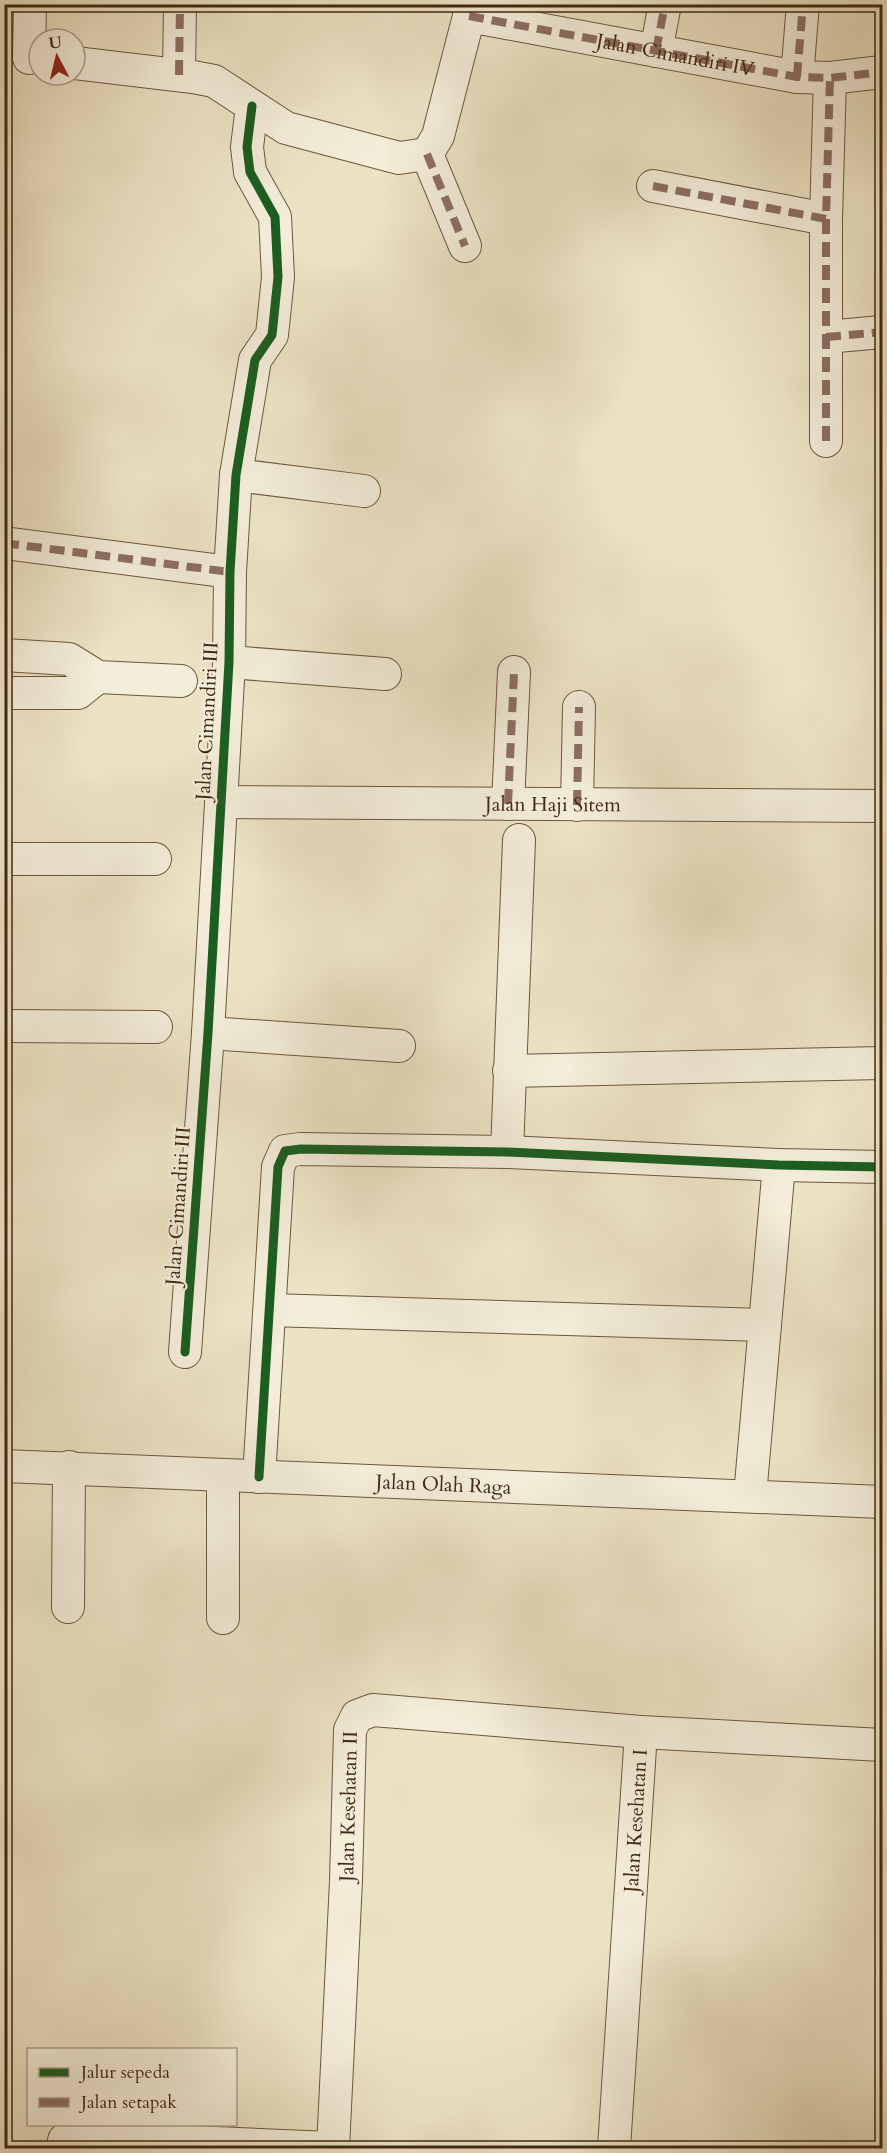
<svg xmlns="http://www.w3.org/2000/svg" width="887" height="2153" viewBox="0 0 887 2153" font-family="Cardo,serif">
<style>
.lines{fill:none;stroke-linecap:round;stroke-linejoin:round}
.street-casing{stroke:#6c573d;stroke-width:34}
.street{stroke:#f3edd9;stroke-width:32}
.quiet{stroke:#8d6e63;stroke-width:8;stroke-dasharray:15 8;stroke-linecap:butt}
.cycleway-casing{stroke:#f3edd9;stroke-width:13}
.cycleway{stroke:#1b5e20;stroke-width:9}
.labels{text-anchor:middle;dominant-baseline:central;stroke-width:4.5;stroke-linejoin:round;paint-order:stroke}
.street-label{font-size:20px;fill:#412810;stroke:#f3edd9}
</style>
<rect width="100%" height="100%" fill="#ece3c5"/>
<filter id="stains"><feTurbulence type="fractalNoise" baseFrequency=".00333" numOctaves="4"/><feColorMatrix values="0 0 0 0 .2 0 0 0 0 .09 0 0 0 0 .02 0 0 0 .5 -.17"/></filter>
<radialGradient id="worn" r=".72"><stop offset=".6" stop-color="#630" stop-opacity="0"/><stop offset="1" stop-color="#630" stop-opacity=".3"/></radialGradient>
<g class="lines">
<defs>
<g id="street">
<path id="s1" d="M469 16 797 77 830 78 882 72"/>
<polyline points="656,51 665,4"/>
<polyline points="29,58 30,4"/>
<polyline points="75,63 193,77 214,81 286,128 399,158 427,154 438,136 469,16 470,4"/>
<polyline points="179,75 180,4"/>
<polyline points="797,77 803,4"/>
<polyline points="427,154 465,246"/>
<polyline points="653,186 826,219"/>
<polyline points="826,337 882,332"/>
<polyline points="826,441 826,219 830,78"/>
<polyline points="236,475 364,491"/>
<polyline points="4,543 230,572"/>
<polyline points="4,655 69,659 98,677 181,681"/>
<polyline points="229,662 385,674"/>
<polyline points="4,693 78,693 98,677"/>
<path id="s2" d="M221 802 882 806"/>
<polyline points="508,804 514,672"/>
<polyline points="577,805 579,707"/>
<polyline points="4,859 155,859"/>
<polyline points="4,1026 156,1027"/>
<polyline points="208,1033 399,1046"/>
<polyline points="509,1071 882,1063"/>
<polyline points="507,1152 519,840"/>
<polyline points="270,1310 765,1325"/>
<polyline points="185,1352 208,1033 229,662 230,572 236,475 255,360 272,335 278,277 275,217 250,172 247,147 252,106"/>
<path id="s3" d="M4 1466 882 1502"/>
<polyline points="223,1475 223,1618"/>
<polyline points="259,1477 278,1167 285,1151 301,1149 507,1152 779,1165 882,1167"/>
<polyline points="750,1496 779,1165"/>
<polyline points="68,1607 69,1467"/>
<polyline points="63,2148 64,2140 75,2137 331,2148"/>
<path id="s4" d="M333 2148 346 1881 350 1730 357 1716 373 1710 641 1732"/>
<path id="s5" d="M614 2148 641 1732 882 1745"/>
</g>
</defs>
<use href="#street" class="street-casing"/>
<use href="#street" class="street"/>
<g class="quiet">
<polyline points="469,16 797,77 830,78 882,72"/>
<polyline points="656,51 665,4"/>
<polyline points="179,75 180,4"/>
<polyline points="797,77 803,4"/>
<polyline points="427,154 465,246"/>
<polyline points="653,186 826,219"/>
<polyline points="826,337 882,332"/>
<polyline points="826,441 826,219 830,78"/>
<polyline points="4,543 230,572"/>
<polyline points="508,804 514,672"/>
<polyline points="577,805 579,707"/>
</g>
<defs>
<g id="cycleway">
<polyline points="185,1352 208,1033 229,662 230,572 236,475 255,360 272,335 278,277 275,217 250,172 247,147 252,106"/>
<polyline points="259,1477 278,1167 285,1151 301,1149 507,1152 779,1165 882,1167"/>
</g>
</defs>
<use href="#cycleway" class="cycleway-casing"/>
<use href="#cycleway" class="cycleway"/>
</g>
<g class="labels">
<g class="street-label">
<text stroke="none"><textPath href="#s1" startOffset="210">Jalan Cimandiri IV</textPath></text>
<text transform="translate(207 721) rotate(-87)">Jalan Cimandiri III</text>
<text stroke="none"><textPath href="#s2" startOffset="332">Jalan Haji Sitem</textPath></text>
<text transform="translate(178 1206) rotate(-86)">Jalan Cimandiri III</text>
<text stroke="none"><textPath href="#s3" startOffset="440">Jalan Olah Raga</textPath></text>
<text stroke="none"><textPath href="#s4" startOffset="342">Jalan Kesehatan II</textPath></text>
<text stroke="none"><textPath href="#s5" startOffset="328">Jalan Kesehatan I</textPath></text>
</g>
</g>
<rect width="887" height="2153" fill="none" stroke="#ece3c5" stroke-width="24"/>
<rect x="6" y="6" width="875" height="2141" fill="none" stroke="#412810" stroke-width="3"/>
<rect x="12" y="12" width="863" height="2129" fill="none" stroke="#412810" stroke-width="1.5"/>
<rect x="27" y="2048" width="210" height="78" fill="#f3edd9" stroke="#ac9e89" stroke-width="1.5"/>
<rect x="39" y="2068" width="30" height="9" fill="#1b5e20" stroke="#ac9e89" stroke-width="1.5"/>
<text x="81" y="2078" font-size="18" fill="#412810">Jalur sepeda</text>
<rect x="39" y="2098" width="30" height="9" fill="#8d6e63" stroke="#ac9e89" stroke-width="1.5"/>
<text x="81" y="2108" font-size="18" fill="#412810">Jalan setapak</text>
<g transform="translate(57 57) rotate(353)"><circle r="28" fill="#f3edd9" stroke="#ac9e89" stroke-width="1.5"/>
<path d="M0-4.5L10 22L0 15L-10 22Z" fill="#8f2418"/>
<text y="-9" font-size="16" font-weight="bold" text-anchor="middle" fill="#412810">U</text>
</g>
<rect width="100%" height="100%" filter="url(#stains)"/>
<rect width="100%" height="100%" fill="url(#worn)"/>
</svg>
